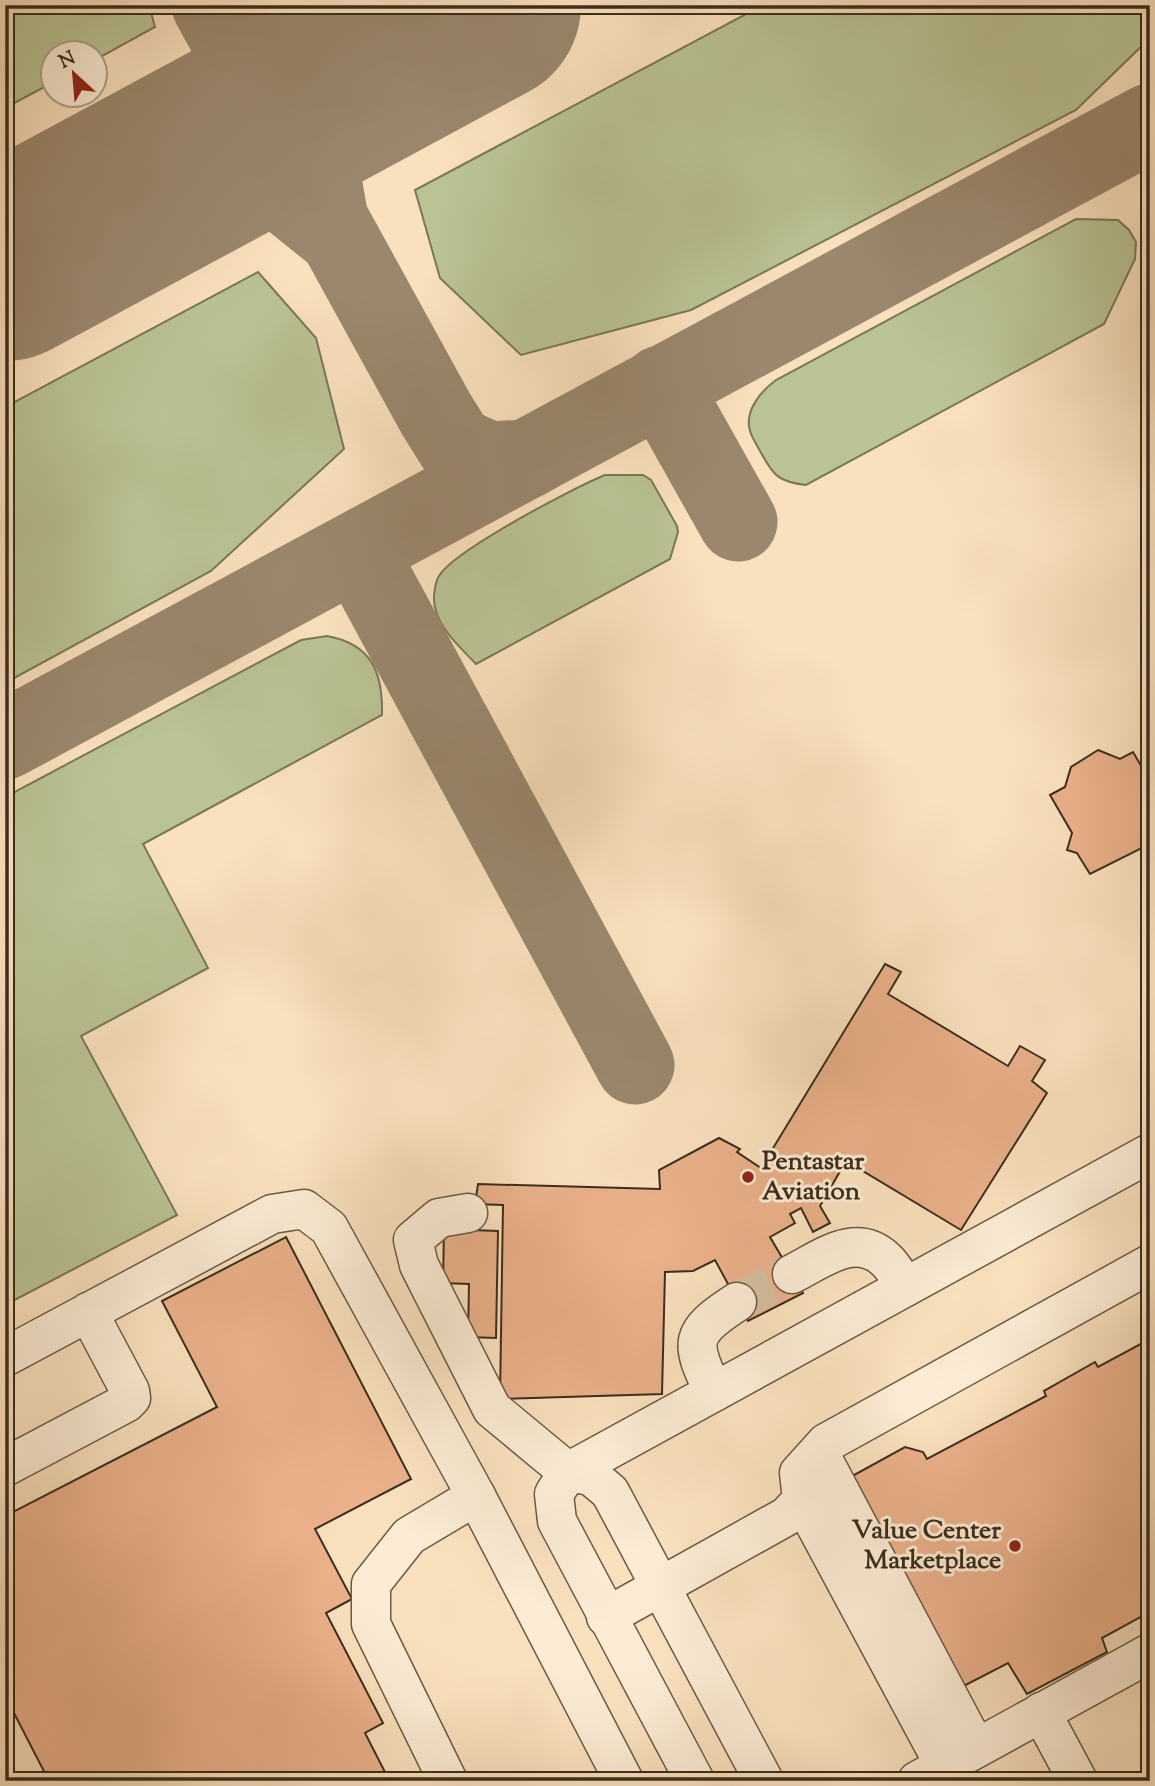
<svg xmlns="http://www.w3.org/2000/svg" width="1155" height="1786" viewBox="0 0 1155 1786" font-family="'Sorts Mill Goudy',serif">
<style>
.green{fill:#bac394;stroke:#7a7858;stroke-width:2}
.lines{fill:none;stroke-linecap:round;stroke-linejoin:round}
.taxiway{stroke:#9a876d;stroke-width:79}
.runway{stroke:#9a876d;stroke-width:196}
.building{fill:#ebb18b;stroke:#3b2d1c;stroke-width:2}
.minor-tunnel{stroke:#d4bd9e;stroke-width:38;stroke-dasharray:38 19;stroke-linecap:butt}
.minor-casing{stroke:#6b5a44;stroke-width:41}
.minor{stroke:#fcecd5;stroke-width:38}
.poi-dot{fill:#8f2418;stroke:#fcecd5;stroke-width:2.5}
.labels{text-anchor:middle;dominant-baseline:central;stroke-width:6;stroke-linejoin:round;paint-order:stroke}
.poi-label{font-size:26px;font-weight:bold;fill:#3b2d1c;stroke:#fcecd5;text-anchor:start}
</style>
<rect width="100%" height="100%" fill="#fae1be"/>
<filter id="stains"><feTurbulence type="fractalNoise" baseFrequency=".00286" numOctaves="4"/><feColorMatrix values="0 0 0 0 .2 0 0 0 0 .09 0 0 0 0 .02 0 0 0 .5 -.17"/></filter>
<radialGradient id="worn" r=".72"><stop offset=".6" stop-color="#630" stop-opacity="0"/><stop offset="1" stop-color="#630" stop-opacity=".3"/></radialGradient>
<g class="green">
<polygon points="5,5 149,5 155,27 95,60 94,52 52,52 52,83 5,108"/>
<polygon points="763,5 1150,5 1150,38 1076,110 691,310 521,355 440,278 415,190"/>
<path d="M1076 219 1118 220 1129 230 1136 242 1135 259 1104 324 806 485C778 482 773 475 760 451 757 445 752 438 750 431 744 411 761 391 776 380Z"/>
<polygon points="258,272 316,338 344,449 211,571 5,683 5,407"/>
<path d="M605 475H643L651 480 677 526 678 532 670 559 476 664C459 646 433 624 434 597 434 592 436 580 439 576 453 551 575 487 605 475Z"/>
<path d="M327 636C372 644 383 673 382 715L143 844 208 968 81 1036 177 1215 5 1305V797L301 640Z"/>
</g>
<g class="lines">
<g class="taxiway">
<polyline points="211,5 436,414 456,446 489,461 527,459"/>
<polyline points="157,181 210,172 274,185 335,234"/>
<polyline points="329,220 322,180 331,137 353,96 386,57"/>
<polyline points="661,385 738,522"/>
<polyline points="358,552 635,1065"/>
<polyline points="5,740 1150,123"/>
</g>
<polyline class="runway" points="5,263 483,5"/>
</g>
<g class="building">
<polygon points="1098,750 1120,759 1133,752 1150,781 1150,844 1090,874 1077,853 1067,850 1072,833 1050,795 1065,787 1071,767"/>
<polygon points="885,964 901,972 888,994 1008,1066 1020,1046 1045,1060 1032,1081 1047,1093 961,1230 846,1161 820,1206 830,1223 813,1232 801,1208 790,1214 795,1223 770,1237 803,1293 748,1321 715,1260 693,1271 665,1272 662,1394 500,1399 503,1205 475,1204 478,1184 660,1189 659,1170 719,1138 740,1149 737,1152 761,1168"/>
<polygon points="444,1229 498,1231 496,1338 468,1337 469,1284 443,1283"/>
<polygon points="286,1237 411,1479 315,1529 352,1599 326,1613 383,1723 365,1733 386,1774 374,1781 49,1781 14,1713 8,1714 5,1709 5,1516 217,1407 162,1301"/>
<polygon points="1150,1339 1150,1612 1102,1638 1107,1652 1027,1694 1008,1663 958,1689 845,1480 905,1447 923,1452 927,1459 1046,1396 1044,1391 1095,1362 1098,1367"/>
</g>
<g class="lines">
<polyline class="minor-tunnel" points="737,1302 792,1274"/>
<defs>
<g id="minor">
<polyline points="468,1213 439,1218 413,1240 419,1265 492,1409 568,1472 1150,1153"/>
<path d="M792 1274C822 1259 856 1231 886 1260 894 1267 899 1278 905 1287"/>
<polyline points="5,1357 272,1214 304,1209 329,1228 476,1496 409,1536 371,1584 371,1624 448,1781"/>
<path d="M714 1392C689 1342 689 1333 737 1302"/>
<polyline points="819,1452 976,1748"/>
<polyline points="5,1467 126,1403 131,1398 130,1391 88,1312"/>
<polyline points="476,1496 624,1781"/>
<polyline points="802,1500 953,1781"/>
<polyline points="606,1617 787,1516 802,1500 799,1473 826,1443 1150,1264"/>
<polyline points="1041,1712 1078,1781"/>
<polyline points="695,1781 557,1521 554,1494 568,1472 591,1476 610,1492 764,1781"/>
<polyline points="917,1781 1150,1653"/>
</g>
</defs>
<use href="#minor" class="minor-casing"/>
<use href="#minor" class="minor"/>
</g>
<g class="poi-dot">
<circle cx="748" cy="1177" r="7"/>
<circle cx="1015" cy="1546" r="7"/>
</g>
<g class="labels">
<g class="poi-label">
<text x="762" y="1162">Pentastar<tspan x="762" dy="30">Aviation</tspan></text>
<text x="1001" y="1531" text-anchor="end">Value Center<tspan x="1001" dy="30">Marketplace</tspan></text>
</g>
</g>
<rect width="1155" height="1786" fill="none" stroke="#fae1be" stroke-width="28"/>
<rect x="7" y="7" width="1141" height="1772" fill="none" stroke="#3b2d1c" stroke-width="3.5"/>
<rect x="14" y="14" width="1127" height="1758" fill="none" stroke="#3b2d1c" stroke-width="2"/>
<g transform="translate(74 74) rotate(334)"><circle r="33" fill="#fcecd5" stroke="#afa08b" stroke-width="2"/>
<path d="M0-5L12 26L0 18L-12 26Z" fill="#8f2418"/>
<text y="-10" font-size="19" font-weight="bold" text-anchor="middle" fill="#3b2d1c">N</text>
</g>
<rect width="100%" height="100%" filter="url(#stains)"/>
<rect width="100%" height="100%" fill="url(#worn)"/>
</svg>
